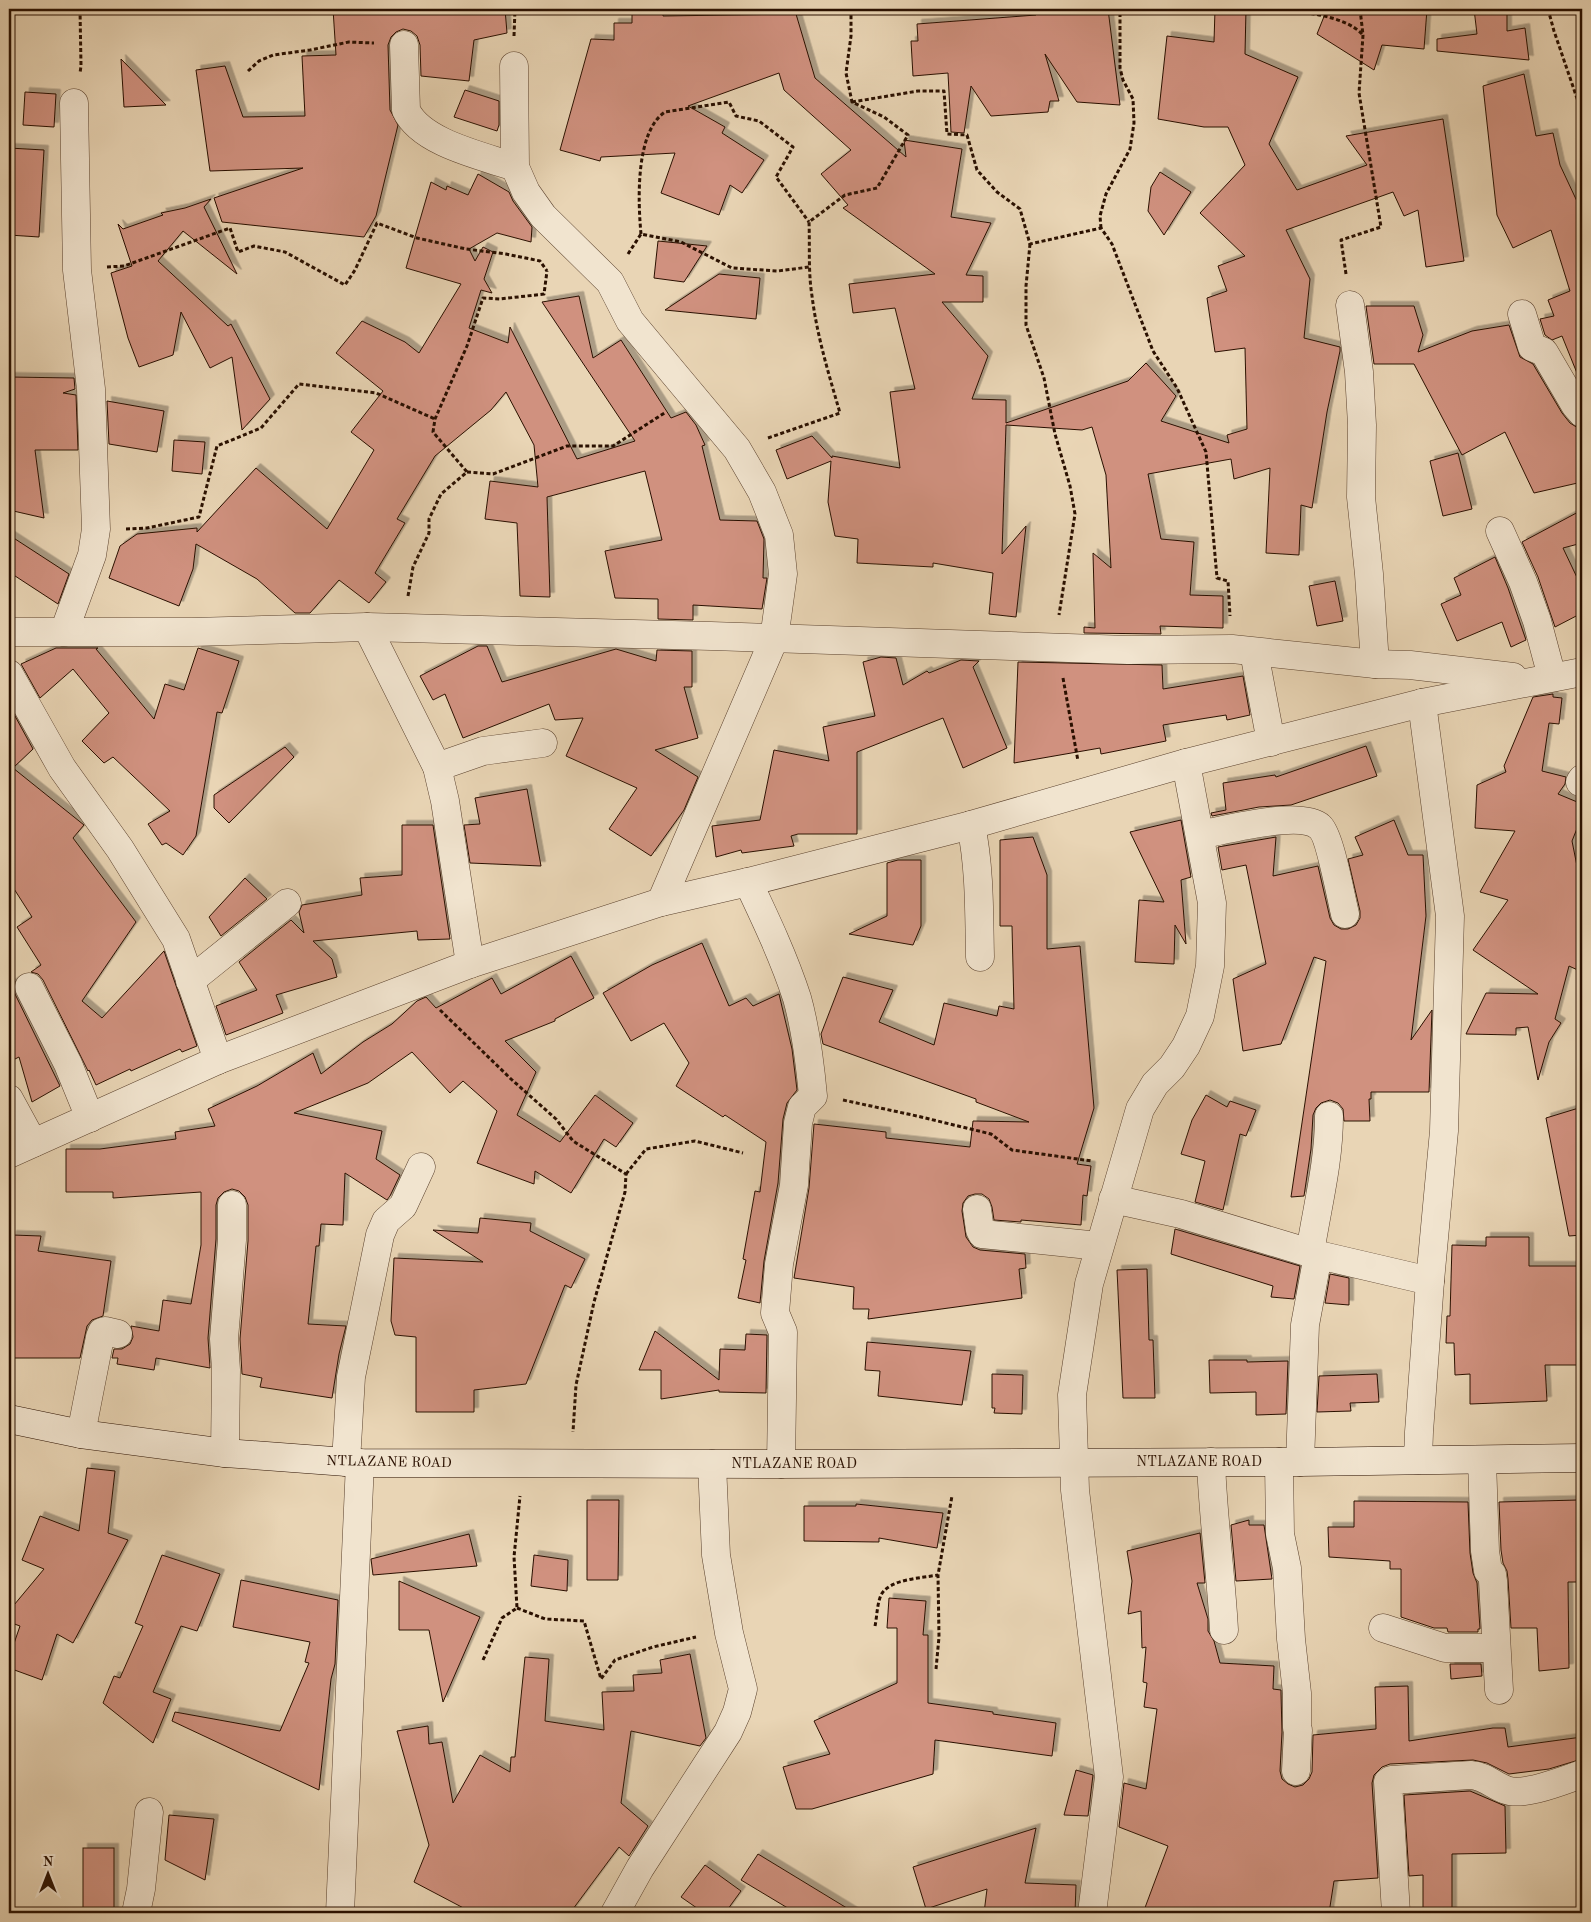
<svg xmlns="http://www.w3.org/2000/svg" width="1591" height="1922" viewBox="0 0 1591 1922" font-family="'Old Standard TT',serif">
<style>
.building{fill:#d0917f;stroke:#2a1000;filter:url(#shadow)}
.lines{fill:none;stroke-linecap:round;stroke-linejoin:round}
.street-casing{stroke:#5a412d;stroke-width:29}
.secondary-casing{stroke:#2a1000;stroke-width:29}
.path{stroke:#2a1000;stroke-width:3;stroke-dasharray:4 2.5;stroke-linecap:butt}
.street{stroke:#f1e4cf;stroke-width:28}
.secondary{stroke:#f1e4cf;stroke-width:28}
.labels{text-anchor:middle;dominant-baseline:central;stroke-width:4;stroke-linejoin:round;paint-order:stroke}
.street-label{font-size:14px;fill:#2a1000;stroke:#f1e4cf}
</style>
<defs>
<filter id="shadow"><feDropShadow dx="4.5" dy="-4.5" stdDeviation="0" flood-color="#0004"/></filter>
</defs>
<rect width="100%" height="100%" fill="#e9d5b5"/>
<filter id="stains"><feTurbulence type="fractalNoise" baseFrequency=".004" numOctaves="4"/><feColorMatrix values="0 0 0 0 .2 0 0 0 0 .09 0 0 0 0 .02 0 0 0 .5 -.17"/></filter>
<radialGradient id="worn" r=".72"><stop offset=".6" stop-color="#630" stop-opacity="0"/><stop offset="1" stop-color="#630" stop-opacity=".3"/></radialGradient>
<g class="building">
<polygon points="333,9 505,9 507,33 474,40 469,81 421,76 420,45 417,36 411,31 403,29 396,32 391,37 388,45 390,110 398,125 376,216 364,237 222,222 214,198 303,168 210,171 196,70 225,66 243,117 305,116 302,56 336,55"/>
<polygon points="632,9 663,9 663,16 796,14 815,78 906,157 904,140 962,149 951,217 991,223 966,275 983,276 983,302 942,302 988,356 972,399 1006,400 1006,423 1128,381 1146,363 1176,396 1161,421 1229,443 1227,435 1247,429 1245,348 1215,352 1207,298 1227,291 1218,266 1245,256 1200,213 1245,165 1228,127 1204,127 1158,119 1167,36 1214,42 1215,9 1246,9 1245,54 1298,77 1269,144 1297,190 1367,165 1346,136 1443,119 1464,261 1426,267 1418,210 1404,216 1393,192 1286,230 1310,279 1304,338 1340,347 1340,351 1327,412 1312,508 1301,505 1299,555 1266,553 1270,468 1234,479 1231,459 1148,474 1161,539 1194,542 1190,595 1223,596 1223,628 1160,626 1161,634 1084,633 1084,627 1095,628 1093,553 1111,568 1106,475 1092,427 1082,430 1006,425 1002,554 1026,526 1016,617 989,614 993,573 933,563 933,567 857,563 858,539 835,536 828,502 831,461 787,479 776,450 812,436 832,458 832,456 900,468 890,392 915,389 895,308 853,313 849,284 935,274 843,208 848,205 821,174 851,150 784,90 779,73 688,106 725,127 722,133 764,160 742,193 730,185 719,215 661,193 675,153 601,157 600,161 560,150 591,39 614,40 614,23 632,23"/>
<polygon points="1035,9 1108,9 1120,105 1077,102 1045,54 1059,101 1050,101 1048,112 991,116 971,86 964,133 951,132 948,73 913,76 911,41 918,41 917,24 1036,15"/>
<polygon points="1327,9 1427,9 1424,49 1382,45 1374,70 1317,34"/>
<polygon points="1474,9 1507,9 1507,31 1525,28 1529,60 1437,51 1437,39 1477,34"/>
<polygon points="121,59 166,105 124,107"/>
<polygon points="1524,74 1536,136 1553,133 1560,165 1582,212 1581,383 1562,336 1552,340 1545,335 1540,319 1554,316 1548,300 1570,291 1551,230 1513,248 1497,215 1483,86"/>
<polygon points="465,90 499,101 499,125 497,131 454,117"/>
<polygon points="25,92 56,94 54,127 23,125"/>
<polygon points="9,148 44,150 39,237 9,235"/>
<polygon points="1160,172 1191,192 1164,235 1148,211 1151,187"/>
<polygon points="478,174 509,192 513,201 532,227 531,242 497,233 469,249 475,261 483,247 493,252 484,279 492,293 481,290 469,328 508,343 510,327 577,459 635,441 542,302 579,296 593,358 621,340 671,418 686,412 696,425 705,445 702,446 720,520 757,521 764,539 763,578 767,578 762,609 693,605 693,620 658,619 658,599 615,598 605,551 662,540 645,471 547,497 550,597 520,596 517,523 485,519 490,481 538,487 534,445 506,392 491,410 435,456 397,519 405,523 375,573 386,582 369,603 339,580 310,613 295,613 257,579 196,544 193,569 179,606 109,578 120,546 137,534 197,528 197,532 256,468 327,529 374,450 351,432 383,391 336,353 362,321 405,342 419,353 461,284 406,268 431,182 446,190 447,186 468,195"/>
<polygon points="211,199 204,207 237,274 183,231 158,261 228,326 231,324 270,399 242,430 232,357 210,368 181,312 173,355 139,367 128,338 111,273 132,266 118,224 123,229 163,215 161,213 185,208"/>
<polygon points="658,241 707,246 684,282 654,278"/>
<polygon points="719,274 760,278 756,319 665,310"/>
<polygon points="1366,306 1414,306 1423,335 1418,352 1472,331 1509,325 1520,357 1533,364 1562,413 1570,423 1578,428 1582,438 1582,482 1534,493 1505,432 1462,455 1414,364 1374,364"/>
<polygon points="9,377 74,378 75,389 63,393 76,395 78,450 35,450 44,518 9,510"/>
<polygon points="107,401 164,411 157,452 109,444"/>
<polygon points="174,440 205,442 202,474 172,471"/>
<polygon points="1458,453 1472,509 1443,516 1430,461"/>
<polygon points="1582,510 1582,543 1563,548 1582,588 1582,613 1555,627 1538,577 1522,542"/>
<polygon points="9,535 69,574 58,604 9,572"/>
<polygon points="1495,557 1508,588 1526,640 1511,647 1502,622 1457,641 1441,604 1461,595 1454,578"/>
<polygon points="1335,581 1343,621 1317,626 1309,586"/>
<polygon points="478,646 487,646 502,682 616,649 656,661 657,650 692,651 692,687 684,687 698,738 655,750 698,777 684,810 651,856 609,829 637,788 566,756 583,718 555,720 549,704 463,738 445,694 433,700 420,676"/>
<polygon points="56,648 98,648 96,649 154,719 165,684 184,690 198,648 239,661 222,713 217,712 196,836 183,855 166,843 162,845 148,824 170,811 113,757 104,763 82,741 109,713 73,669 40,698 21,664"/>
<polygon points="881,657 896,658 903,685 927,671 929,673 961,660 979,661 973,667 1007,748 963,768 943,718 857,752 857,834 798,834 791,836 794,846 742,853 741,850 716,857 712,826 760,820 774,750 829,761 823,727 875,716 863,662"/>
<polygon points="1018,662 1162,665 1163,689 1243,676 1250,715 1227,720 1226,715 1163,725 1166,741 1101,754 1100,748 1014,763"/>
<polygon points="1553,694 1553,697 1562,698 1559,724 1549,723 1542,771 1566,777 1565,784 1558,794 1582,804 1582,816 1572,841 1577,866 1582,869 1582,972 1569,966 1555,1019 1561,1023 1549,1042 1538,1080 1528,1027 1516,1028 1516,1035 1466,1034 1486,993 1538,994 1473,950 1508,900 1480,892 1515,831 1475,828 1477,785 1506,772 1504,766 1533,697"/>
<polygon points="9,705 33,749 13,768 84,825 73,838 136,922 82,1001 102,1018 164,951 197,1046 182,1052 180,1049 131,1071 130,1069 96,1085 89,1070 88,1071 43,980 38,974 31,972 41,965 17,927 32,917 9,881"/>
<polygon points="1366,746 1377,776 1291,805 1259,807 1212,816 1211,813 1226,810 1223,783 1275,775 1276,777"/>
<polygon points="285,747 294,757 229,823 214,808 214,795"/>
<polygon points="527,789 541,866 470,863 464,825 480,824 475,798"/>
<polygon points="1181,820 1191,877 1181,880 1186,944 1175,925 1174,964 1135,962 1139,900 1164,902 1130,832"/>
<polygon points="1394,820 1408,855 1423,855 1426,916 1411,1040 1432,1010 1429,1092 1371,1092 1371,1099 1369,1099 1370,1121 1344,1121 1343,1109 1338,1103 1330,1100 1321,1103 1316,1108 1313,1115 1311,1149 1304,1196 1291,1197 1326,961 1314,957 1281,1044 1243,1051 1233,979 1266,964 1246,865 1222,870 1218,847 1276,837 1273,876 1318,866 1330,918 1334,925 1341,929 1348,929 1356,925 1360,918 1360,911 1348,859 1363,855 1355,837"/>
<polygon points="402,825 433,825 450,939 418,940 417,931 313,941 332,959 337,977 276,995 283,1013 226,1035 216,1006 257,990 239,962 291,920 304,933 299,912 302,905 362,895 360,878 402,875"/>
<polygon points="1033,837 1047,875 1047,949 1080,946 1094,1108 1077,1164 1091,1166 1087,1196 1083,1195 1081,1225 1021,1220 1021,1222 994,1220 992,1207 989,1199 982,1194 975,1194 968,1196 963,1203 962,1211 966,1237 973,1247 980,1250 1025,1254 1026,1268 1019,1269 1022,1298 868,1319 869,1309 853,1309 854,1287 794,1278 809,1188 814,1124 886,1132 886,1138 970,1147 973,1121 1029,1122 976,1102 976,1099 823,1044 821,1034 843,977 893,990 879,1022 934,1045 944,1003 997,1016 999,1006 1014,1009 1012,926 1000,926 1000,840"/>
<polygon points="898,860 921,860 921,926 913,945 849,934 887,916 887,863"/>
<polygon points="245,878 267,899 221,936 209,917"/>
<polygon points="702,943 729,1006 746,998 753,1006 779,994 792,1049 797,1090 787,1103 783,1119 778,1183 764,1261 760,1303 738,1298 746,1260 743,1259 755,1191 760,1192 766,1142 725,1115 723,1117 676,1086 689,1063 664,1023 631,1041 603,993 652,965"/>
<polygon points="571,956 594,998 555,1019 555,1021 505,1041 536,1072 517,1115 560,1142 595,1095 633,1123 616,1147 604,1139 571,1193 535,1171 534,1184 477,1163 497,1111 463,1081 450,1093 412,1052 368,1083 294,1113 382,1131 376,1159 400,1175 390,1196 387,1200 345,1173 343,1225 321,1224 319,1246 316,1246 308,1324 346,1326 339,1354 332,1398 260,1387 262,1378 242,1374 240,1339 248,1241 248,1205 245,1197 239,1191 232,1189 224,1192 218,1198 216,1205 216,1239 208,1338 210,1368 156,1358 154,1370 117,1364 118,1358 112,1358 114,1349 122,1349 130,1344 133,1337 131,1326 159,1331 163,1300 191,1304 201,1245 201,1192 113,1198 113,1192 66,1192 66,1149 100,1149 176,1139 175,1132 215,1126 208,1109 257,1086 313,1053 321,1074 363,1042 392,1024 417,1001 426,997 436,1008 492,978 501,994"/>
<polygon points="15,981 13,987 15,994 60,1086 32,1102 19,1057 9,1062 9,985"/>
<polygon points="1206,1095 1227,1107 1230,1101 1256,1110 1246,1136 1240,1134 1223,1210 1195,1202 1205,1161 1181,1154 1192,1120"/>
<polygon points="1582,1107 1582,1235 1569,1236 1546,1118"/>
<polygon points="480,1218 531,1223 530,1231 585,1259 571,1288 565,1285 526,1384 474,1390 474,1412 416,1412 416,1337 395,1335 391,1321 394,1258 483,1262 433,1230 478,1233"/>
<polygon points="1175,1229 1300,1266 1294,1299 1271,1297 1273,1286 1171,1254"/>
<polygon points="12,1235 41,1236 38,1251 111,1261 103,1316 92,1320 87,1326 80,1358 9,1358 9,1268"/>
<polygon points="1486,1237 1529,1237 1529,1266 1580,1266 1580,1365 1545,1365 1547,1401 1470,1404 1470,1374 1455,1375 1454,1343 1446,1343 1447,1316 1450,1316 1452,1245 1486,1246"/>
<polygon points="1147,1269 1149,1340 1153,1340 1155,1398 1123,1398 1117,1270"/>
<polygon points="1330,1274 1349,1278 1349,1305 1325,1303"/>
<polygon points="655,1331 719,1380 720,1349 745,1350 746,1334 767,1335 766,1393 719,1392 719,1390 661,1399 661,1370 639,1370"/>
<polygon points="867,1342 971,1351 962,1405 878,1396 880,1371 865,1370"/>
<polygon points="1209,1360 1247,1360 1247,1362 1288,1361 1286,1414 1256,1415 1256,1392 1210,1393"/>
<polygon points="992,1374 1023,1375 1022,1414 994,1413 995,1408 992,1408"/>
<polygon points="1377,1374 1379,1402 1350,1403 1351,1411 1317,1412 1319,1376"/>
<polygon points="87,1468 115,1471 108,1533 128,1540 73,1643 57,1634 42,1680 9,1668 9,1658 20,1626 9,1622 9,1620 14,1605 44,1569 22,1560 40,1516 79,1531"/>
<polygon points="587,1500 619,1500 618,1580 587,1580"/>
<polygon points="1579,1500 1580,1582 1568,1582 1569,1668 1539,1671 1537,1628 1511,1628 1508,1579 1507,1571 1503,1563 1501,1550 1499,1502"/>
<polygon points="1354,1501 1468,1502 1470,1553 1473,1573 1477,1583 1480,1629 1478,1629 1478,1632 1448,1632 1447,1628 1434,1628 1401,1617 1401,1569 1390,1569 1390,1561 1329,1557 1328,1527 1354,1527"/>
<polygon points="856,1504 943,1513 937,1548 879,1538 879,1542 804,1541 804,1506 856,1506"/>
<polygon points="1249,1520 1249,1525 1264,1525 1272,1579 1236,1581 1231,1525"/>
<polygon points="1200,1533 1205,1583 1197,1583 1208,1619 1208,1631 1214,1641 1220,1663 1274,1666 1273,1689 1281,1690 1281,1694 1282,1732 1280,1771 1282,1779 1288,1784 1295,1787 1303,1785 1309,1779 1312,1772 1313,1735 1376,1729 1375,1687 1408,1686 1409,1741 1493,1728 1505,1728 1508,1747 1582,1737 1582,1759 1549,1769 1509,1774 1487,1763 1473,1760 1390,1764 1382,1767 1374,1775 1372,1783 1378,1878 1334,1881 1329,1913 1143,1913 1168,1846 1119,1827 1124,1783 1146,1789 1157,1709 1144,1707 1147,1683 1143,1682 1146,1647 1142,1648 1141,1611 1128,1614 1132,1581 1127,1551"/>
<polygon points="469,1534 477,1566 373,1575 371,1559"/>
<polygon points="162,1555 220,1574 197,1631 181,1626 153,1692 171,1699 153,1743 103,1703 114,1676 120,1678 143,1626 135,1623"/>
<polygon points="534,1555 568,1560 567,1591 531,1586"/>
<polygon points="241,1580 338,1600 335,1664 331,1679 319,1790 172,1721 175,1712 280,1731 309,1663 305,1662 310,1642 233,1627"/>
<polygon points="399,1581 480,1617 443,1702 429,1630 399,1630"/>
<polygon points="889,1598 926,1601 923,1635 928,1635 928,1703 993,1712 993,1714 1056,1723 1052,1756 935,1740 933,1774 812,1809 796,1809 783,1767 830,1754 814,1721 897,1683 897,1628 887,1628"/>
<polygon points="690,1654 706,1738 700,1746 631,1731 621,1803 648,1826 629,1856 619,1847 570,1913 473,1913 414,1882 429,1845 397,1731 428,1726 429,1744 442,1742 453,1803 480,1755 510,1772 511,1757 515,1757 525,1657 549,1659 545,1721 604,1730 602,1692 634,1691 633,1675 662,1673 660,1660"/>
<polygon points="1450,1664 1481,1664 1482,1676 1451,1679"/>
<polygon points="1076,1770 1093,1775 1088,1816 1064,1815"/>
<polygon points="1470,1791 1505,1806 1506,1853 1452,1854 1452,1913 1423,1913 1423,1875 1409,1876 1404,1795"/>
<polygon points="169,1815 214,1819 205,1880 165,1860"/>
<polygon points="1036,1828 1025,1883 1076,1885 1075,1913 984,1913 987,1889 926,1909 913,1867"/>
<rect x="83" y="1848" width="31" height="65"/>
<polygon points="758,1854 855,1913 796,1913 741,1880"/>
<polygon points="705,1865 741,1891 725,1913 704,1913 681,1897"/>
</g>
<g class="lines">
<defs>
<g id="street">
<path d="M404 45 406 110C421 143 483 156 515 167"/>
<polyline points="514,66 515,167 526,192 543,216 610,282 630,321 737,449 762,492 779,535 783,574 774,639 661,902"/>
<polyline points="1350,305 1359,372 1362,425 1361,497 1369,574 1375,664"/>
<polyline points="1522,314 1532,347 1544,352 1575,405 1582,413"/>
<polyline points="1500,531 1523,582 1537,621 1552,677"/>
<polyline points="367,627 437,767 445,801 470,964"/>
<polyline points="9,632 192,632 367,627 711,636 1128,650 1232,649 1375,664 1410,665 1513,677"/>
<polyline points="64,632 92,555 96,529 91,389 77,270 74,103"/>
<polyline points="1254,652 1271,742"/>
<polyline points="9,674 62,768 120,849 176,939 218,1060"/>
<polyline points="437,767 483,751 543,743"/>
<polyline points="1580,782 1582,779"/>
<path d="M971 825C980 869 979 913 980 957"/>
<path d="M1200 835C1223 830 1301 810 1320 827 1330 836 1341 898 1345 914"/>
<path d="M748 882C766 920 784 958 797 998 806 1030 810 1063 813 1096L802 1107 798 1123 794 1185 779 1264 775 1313 783 1332 781 1464"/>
<polyline points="190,981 287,903"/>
<polyline points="29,987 68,1064 90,1118"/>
<polyline points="9,1099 33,1143"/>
<polyline points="9,1154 218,1060 470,964 661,902 748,882 971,825 1186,763 1422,703 1582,672"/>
<polyline points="1113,1199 1181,1214 1310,1253 1430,1281"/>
<polyline points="977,1209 980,1230 982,1234 1099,1246"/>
<path d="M1310 1253C1317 1207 1329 1163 1329 1116"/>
<polyline points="81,1434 100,1337 102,1332 105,1331 118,1334"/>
<polyline points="225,1453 226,1370 224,1339 232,1240 232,1205"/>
<polyline points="1418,1460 1419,1432 1430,1281 1444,1131 1450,916 1422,703"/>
<polyline points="1482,1460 1485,1551 1488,1571 1492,1574 1493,1581 1499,1690"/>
<polyline points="346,1462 351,1377 380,1235 386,1221 403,1206 421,1167"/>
<path d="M1211 1462C1213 1518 1221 1574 1224 1630"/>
<polyline points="1279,1462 1280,1534 1287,1568 1291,1639 1297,1693 1297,1728 1298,1730 1296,1771"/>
<polyline points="1300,1462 1305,1325 1318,1255"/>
<polyline points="1383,1628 1445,1648 1496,1648"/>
<polyline points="136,1913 141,1889 149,1812"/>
<polyline points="340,1913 360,1463"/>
<polyline points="615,1913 640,1868 728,1732 737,1712 743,1689 729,1633 716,1555 712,1464"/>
<polyline points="1092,1913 1109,1777 1075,1490 1072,1395 1089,1284 1140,1109 1155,1084 1172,1067 1186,1046 1200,1016 1210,966 1212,903 1186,763"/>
<path d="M1396 1913 1388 1782 1391 1780 1471 1775C1485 1776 1493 1785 1506 1790 1524 1797 1564 1780 1582 1774"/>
</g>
<polyline id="secondary" points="9,1419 81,1434 225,1453 360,1463 781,1464 1300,1462 1582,1458"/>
</defs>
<use href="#street" class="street-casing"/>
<use href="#secondary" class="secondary-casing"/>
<g class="path">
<polyline points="80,9 81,66 80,73"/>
<path d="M1272 9C1299 12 1344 14 1363 35"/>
<polyline points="1548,9 1554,31 1582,113"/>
<polyline points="514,36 515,9"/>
<polyline points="248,71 259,61 273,55 310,50 349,42 374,43"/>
<polyline points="852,102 918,91 944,91 947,134 967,135 977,170 997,192 1020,209 1030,244 1101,228 1112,244 1153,351 1177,388 1206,452 1217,578 1228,581 1230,616"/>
<polyline points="1101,228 1100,216 1106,194 1130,149 1134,123 1133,99 1123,80 1120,68 1120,9"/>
<path d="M641 234C638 202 635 132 665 112L729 102 736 116 759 121 793 147 776 177 809 222"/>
<polyline points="1030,244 1026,286 1026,325 1044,378 1055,434 1070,486 1075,514 1059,615"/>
<polyline points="628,254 641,234 681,242 732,268 778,271 809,267"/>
<polyline points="107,267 124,266 230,228 238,252 254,246 285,252 345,285 355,270 377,223 417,238 466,249 506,254 540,261 547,271"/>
<polyline points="1346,274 1341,240 1381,227 1359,93 1363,35 1360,9"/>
<path d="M768 438 840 413C829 375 817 336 812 296 808 271 810 247 809 222L845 195 877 188 908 135 884 117 852 102 846 73 851 36V9"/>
<polyline points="467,472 493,474 567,446 613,446 666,412"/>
<polyline points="126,529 147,528 199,517 217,446 261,428 299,384 376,393 435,419"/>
<polyline points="408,596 413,567 429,533 429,519 441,494 467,472 433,432 435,419 467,346 483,298 500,299 544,294 547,271"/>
<polyline points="1063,678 1078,761"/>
<polyline points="440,1010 511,1079 556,1119 573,1141 626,1174 625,1192 594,1302 576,1385 573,1432"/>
<polyline points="843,1100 917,1116 991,1134 1012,1150 1092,1161"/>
<polyline points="626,1174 646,1149 695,1141 743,1153"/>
<polyline points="517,1608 545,1619 584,1621 601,1679 615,1660 653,1647 696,1637"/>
<path d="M875 1626C877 1617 877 1604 881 1595 889 1579 922 1578 938 1575"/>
<polyline points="483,1660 502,1618 517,1608 514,1557 520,1496"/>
<polyline points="936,1669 939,1637 938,1575 952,1496"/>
</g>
<use href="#street" class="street"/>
<use href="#secondary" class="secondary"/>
</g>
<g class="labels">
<g class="street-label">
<text transform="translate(389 1462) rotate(1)">NTLAZANE ROAD</text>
<text x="1199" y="1462">NTLAZANE ROAD</text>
<text x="794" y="1464">NTLAZANE ROAD</text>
</g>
</g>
<rect width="1591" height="1922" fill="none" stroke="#e9d5b5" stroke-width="30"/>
<rect x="10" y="10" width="1571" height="1902" fill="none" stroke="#2a1000" stroke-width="2.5"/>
<rect x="15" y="15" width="1561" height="1892" fill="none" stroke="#2a1000"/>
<g transform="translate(48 1874)" stroke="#f1e4cf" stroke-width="4" paint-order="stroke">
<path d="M0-4L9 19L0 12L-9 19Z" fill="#2a1000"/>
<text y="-8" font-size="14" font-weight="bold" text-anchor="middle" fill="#2a1000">N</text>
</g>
<rect width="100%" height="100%" filter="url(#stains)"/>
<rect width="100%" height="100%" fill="url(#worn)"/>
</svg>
